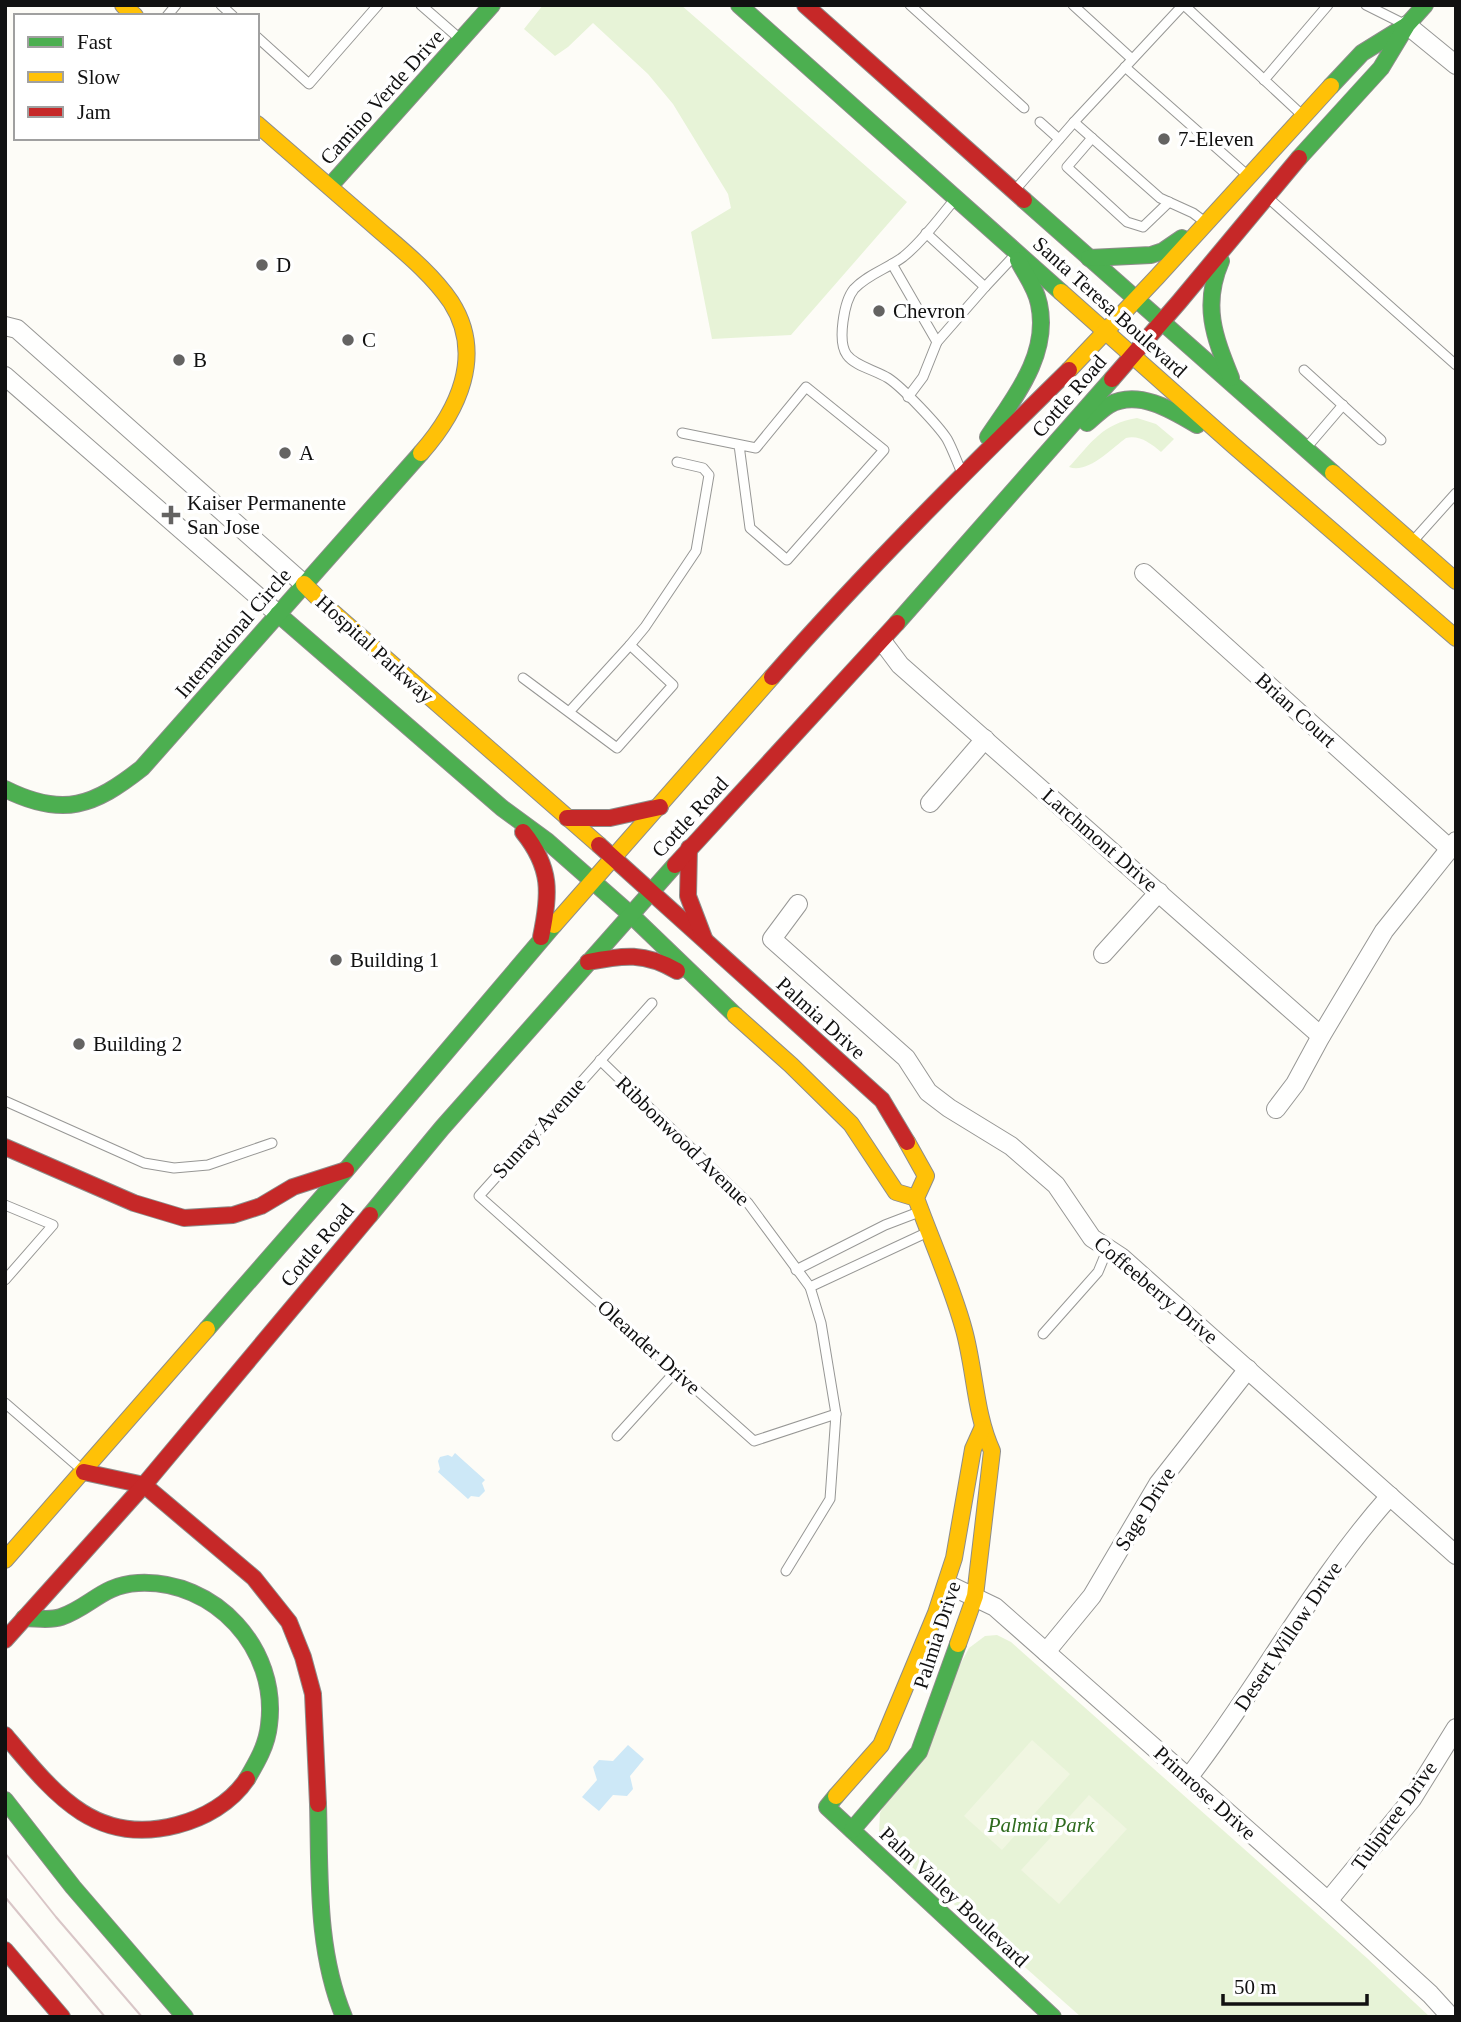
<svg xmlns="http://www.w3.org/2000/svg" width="1461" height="2022" viewBox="0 0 1461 2022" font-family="Georgia,serif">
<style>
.green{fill:#e7f3d7}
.pitch{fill:#f0f6e1}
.water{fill:#cde8f7}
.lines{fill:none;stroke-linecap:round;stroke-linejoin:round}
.lane-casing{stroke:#979795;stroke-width:11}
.street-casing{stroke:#979795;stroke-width:20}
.fast-casing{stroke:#8e8d8b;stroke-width:18}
.slow-casing{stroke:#8e8d8b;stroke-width:18}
.jam-casing{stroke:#8e8d8b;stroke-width:18}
.lane{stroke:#fffffe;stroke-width:9}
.street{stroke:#fffffe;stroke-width:18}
.fast{stroke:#4caf50;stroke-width:16}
.slow{stroke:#ffc107;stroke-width:16}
.jam{stroke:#c62828;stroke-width:16}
.tram{stroke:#d9c6c7;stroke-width:2}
.poi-dot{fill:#646362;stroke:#fff;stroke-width:2.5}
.labels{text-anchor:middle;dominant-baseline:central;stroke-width:7;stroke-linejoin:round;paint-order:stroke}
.street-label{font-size:21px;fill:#111;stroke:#fff}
.poi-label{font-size:21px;fill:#111;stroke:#fff;text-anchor:start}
.park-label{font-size:21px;font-style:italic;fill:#2f6b1f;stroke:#fff}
</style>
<rect width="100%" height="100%" fill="#fdfcf7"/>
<g class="green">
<polygon points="543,5 681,5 907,202 791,335 712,339 691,232 731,208 728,194 673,104 648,74 593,23 568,47 555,56 524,29"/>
<path d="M1137 418 1156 424 1174 439 1161 452C1150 443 1140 435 1126 438 1111 449 1088 474 1069 467 1092 442 1102 424 1137 418Z"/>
<polygon points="997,1635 1011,1642 1368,1959 1430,2017 1081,2017 886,1844 879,1831 880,1813 969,1648 985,1636"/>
</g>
<g class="pitch">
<polygon points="1032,1740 1070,1774 1002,1850 964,1816"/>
<polygon points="1089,1795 1127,1829 1059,1904 1021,1870"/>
</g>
<g class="water">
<polygon points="455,1453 485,1480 482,1483 485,1491 479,1497 471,1496 468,1499 438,1472 440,1469 438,1461 440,1457 448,1455 452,1457"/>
<polygon points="628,1745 644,1759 630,1776 633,1789 627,1796 613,1795 599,1811 582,1797 597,1780 593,1767 599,1760 613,1761"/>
</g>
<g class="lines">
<defs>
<g id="lane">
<polyline points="221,5 233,16"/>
<polyline points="421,5 460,39"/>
<polyline points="910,5 1024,108"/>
<polyline points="1073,5 1132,59"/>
<polyline points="1184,5 1302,115"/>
<polyline points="1366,5 1406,25"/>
<polyline points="167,16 176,5"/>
<polyline points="257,37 309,84 378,5"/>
<polyline points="1125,67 1246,174"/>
<polyline points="1264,80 1328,5"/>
<polyline points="1040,122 1059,139"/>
<polyline points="1074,122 1160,198 1193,213 1205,222"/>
<polyline points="1092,138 1067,167 1127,222 1143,227 1169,202"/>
<polyline points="1015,190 1074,122 1183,5"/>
<polyline points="1266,196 1456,365"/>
<path d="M956 198C939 218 923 241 903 257 887 269 868 274 854 289 844 301 837 342 847 355 855 366 875 370 888 378 902 387 938 425 947 439 953 450 957 462 962 473"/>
<polyline points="926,233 985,287 1014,256"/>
<polyline points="892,264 937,342"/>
<polyline points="1304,370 1381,440"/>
<polyline points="908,397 923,377 937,342 985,287"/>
<polyline points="682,433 756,448 806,387 884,450 787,560 750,528 739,445"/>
<polyline points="1307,447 1343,405"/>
<polyline points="1413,541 1456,493"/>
<polyline points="630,645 645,627 696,551 709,475 703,468 677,462"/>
<polyline points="523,678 617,748 673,685 630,645 569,712"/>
<polyline points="652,1003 479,1196 754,1441 836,1414"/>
<polyline points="600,1060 748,1203 810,1287 821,1323 836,1414 830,1499 786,1571"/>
<polyline points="5,1101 144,1163 174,1168 208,1165 272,1143"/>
<polyline points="5,1205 53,1225 5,1280"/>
<polyline points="796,1270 885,1225 919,1212"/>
<polyline points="810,1287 928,1232"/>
<polyline points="1043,1334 1098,1272 1108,1248"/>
<polyline points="5,1403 80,1468"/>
<polyline points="617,1436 676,1371"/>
</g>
<g id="street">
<polyline points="1407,25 1456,65"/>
<polyline points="5,326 17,329 304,584"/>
<polyline points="5,376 278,614"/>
<polyline points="1144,573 1449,848"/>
<polyline points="882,641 900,665 1321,1036"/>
<polyline points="930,803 985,739"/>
<polyline points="798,904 772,939 906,1058 928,1092 949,1108 1011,1146 1056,1185 1092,1238 1121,1257 1456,1555"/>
<polyline points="1103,954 1159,892"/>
<polyline points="1276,1109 1295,1084 1321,1036 1384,931 1456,841"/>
<polyline points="947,1584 995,1607 1328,1901 1430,1994 1451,2017"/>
<polyline points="1046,1652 1092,1596 1158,1484 1248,1369"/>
<path d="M1188 1778C1259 1687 1313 1582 1390 1496"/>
<polyline points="1328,1901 1412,1799 1456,1728"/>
</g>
<g id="fast">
<polyline points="739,5 1061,292"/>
<polyline points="1331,86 1362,53 1404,27"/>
<polyline points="1299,158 1381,68 1407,25 1425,5"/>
<polyline points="330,186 492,5"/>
<polyline points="1024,200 1333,473"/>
<polyline points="1089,258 1151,255 1163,251 1182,238"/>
<path d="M1221 261C1202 305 1214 336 1231 378"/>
<path d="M1087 423C1094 417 1101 410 1109 405 1138 389 1172 410 1197 425"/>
<path d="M988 437C1014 398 1050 355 1039 304 1036 288 1025 274 1018 260"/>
<polyline points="278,614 502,808 547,841 630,914 735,1015"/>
<polyline points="897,623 1112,379"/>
<path d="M5 789C63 818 94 806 142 768L421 453"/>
<polyline points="370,1215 442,1128 675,865"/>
<polyline points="207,1329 346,1170 554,925"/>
<path d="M24 1618C36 1618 50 1621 61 1617 92 1606 102 1585 138 1583 215 1579 279 1649 269 1725 267 1745 257 1762 247 1779"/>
<polyline points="836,1796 827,1807 1053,2017"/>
<polyline points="5,1800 73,1887 185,2017"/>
<path d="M318 1804C320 1875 316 1950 344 2017"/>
<polyline points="852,1830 919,1752 958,1644"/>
</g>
<g id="slow">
<polyline points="123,5 135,16"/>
<path d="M257 124C295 157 333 190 371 223 398 247 430 271 451 302 485 355 458 411 421 453"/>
<polyline points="1061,292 1233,445 1456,638"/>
<polyline points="1069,370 1157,277 1331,86"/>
<polyline points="1333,473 1456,581"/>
<polyline points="304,584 328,608 599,845"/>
<polyline points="554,925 772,677"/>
<polyline points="735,1015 791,1065 851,1124 896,1192 916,1198"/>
<path d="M907 1142 926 1176 916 1198C932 1242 952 1286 964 1330 975 1370 975 1414 992 1451L975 1596 958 1644"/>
<polyline points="5,1560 207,1329"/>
<polyline points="836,1796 881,1745 936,1613 954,1558 973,1449 982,1429"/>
</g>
<g id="jam">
<polyline points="805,5 1024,200"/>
<polyline points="1112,379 1179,302 1299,158"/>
<path d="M772 677C866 570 967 470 1069 370"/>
<polyline points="567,818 610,818 660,807"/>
<path d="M523 832C552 868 550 894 541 937"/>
<polyline points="599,845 882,1100 907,1142"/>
<polyline points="689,848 688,896 704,938"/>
<polyline points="675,865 897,623"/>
<path d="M588 962C623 955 645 952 677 971"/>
<polyline points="5,1147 134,1203 184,1218 233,1215 261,1206 293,1187 346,1170"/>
<polyline points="84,1472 144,1485 254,1578 289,1622 303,1657 313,1694 318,1804"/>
<polyline points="5,1640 144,1485 370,1215"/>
<path d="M5 1735C53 1792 94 1847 177 1825 204 1818 231 1803 247 1779"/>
<polyline points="5,1950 62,2017"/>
</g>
</defs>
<use href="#lane" class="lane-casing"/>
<use href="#street" class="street-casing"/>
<use href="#fast" class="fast-casing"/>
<use href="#slow" class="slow-casing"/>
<use href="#jam" class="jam-casing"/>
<use href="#lane" class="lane"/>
<use href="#street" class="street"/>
<use href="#fast" class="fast"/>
<use href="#slow" class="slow"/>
<use href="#jam" class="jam"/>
<g class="tram">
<polyline points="5,1853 56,1917 142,2017"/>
<polyline points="5,1897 105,2017"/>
</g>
</g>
<g class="poi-dot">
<circle cx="1164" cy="139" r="7"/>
<circle cx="262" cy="265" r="7"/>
<circle cx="879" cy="311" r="7"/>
<circle cx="348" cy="340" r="7"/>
<circle cx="179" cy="360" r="7"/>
<circle cx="285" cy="453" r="7"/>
<path d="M167.5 504.5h7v7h7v7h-7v7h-7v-7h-7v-7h7z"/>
<circle cx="336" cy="960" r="7"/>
<circle cx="79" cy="1044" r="7"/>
</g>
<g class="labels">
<g class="street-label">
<text transform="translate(382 97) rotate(-48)">Camino Verde Drive</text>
<text transform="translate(1110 307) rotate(42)">Santa Teresa Boulevard</text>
<text transform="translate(1069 396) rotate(-49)">Cottle Road</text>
<text transform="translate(233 633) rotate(-49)">International Circle</text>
<text transform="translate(375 649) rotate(42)">Hospital Parkway</text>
<text transform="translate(1296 710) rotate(42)">Brian Court</text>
<text transform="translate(690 817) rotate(-47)">Cottle Road</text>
<text transform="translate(1100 840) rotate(41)">Larchmont Drive</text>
<text transform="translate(821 1018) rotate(42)">Palmia Drive</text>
<text transform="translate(539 1128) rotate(-48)">Sunray Avenue</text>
<text transform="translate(683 1141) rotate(44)">Ribbonwood Avenue</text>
<text transform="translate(317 1245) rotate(-50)">Cottle Road</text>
<text transform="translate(1156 1290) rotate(40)">Coffeeberry Drive</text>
<text transform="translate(649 1347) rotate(42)">Oleander Drive</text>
<text transform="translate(1145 1509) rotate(-58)">Sage Drive</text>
<text transform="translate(937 1635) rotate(-72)">Palmia Drive</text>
<text transform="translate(1288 1636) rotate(-56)">Desert Willow Drive</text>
<text transform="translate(1205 1793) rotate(42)">Primrose Drive</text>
<text transform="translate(1394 1816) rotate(-54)">Tuliptree Drive</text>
<text transform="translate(954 1897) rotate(43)">Palm Valley Boulevard</text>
</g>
<g class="poi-label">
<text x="1178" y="139">7-Eleven</text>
<text x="276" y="265">D</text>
<text x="893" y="311">Chevron</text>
<text x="362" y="340">C</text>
<text x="193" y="360">B</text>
<text x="299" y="453">A</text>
<text x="187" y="503">Kaiser Permanente<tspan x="187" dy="24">San Jose</tspan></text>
<text x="350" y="960">Building 1</text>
<text x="93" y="1044">Building 2</text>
</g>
<g class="park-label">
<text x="1041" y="1825">Palmia Park</text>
</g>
</g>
<rect width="1461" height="2022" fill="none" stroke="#111111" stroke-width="14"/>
<rect x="14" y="14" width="245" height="126" fill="#ffffff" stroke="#a0a0a0" stroke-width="2"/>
<rect x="28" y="37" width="35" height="10" fill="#4caf50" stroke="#a0a0a0" stroke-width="2"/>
<text x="77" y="49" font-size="21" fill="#111111">Fast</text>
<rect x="28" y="72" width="35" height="10" fill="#ffc107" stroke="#a0a0a0" stroke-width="2"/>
<text x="77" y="84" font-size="21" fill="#111111">Slow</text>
<rect x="28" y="107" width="35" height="10" fill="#c62828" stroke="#a0a0a0" stroke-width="2"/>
<text x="77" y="119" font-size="21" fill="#111111">Jam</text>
<path d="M1223 1994v10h144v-10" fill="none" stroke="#111111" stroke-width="3.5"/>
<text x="1234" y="1994" font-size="21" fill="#111111" stroke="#ffffff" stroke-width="5" paint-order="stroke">50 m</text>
</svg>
